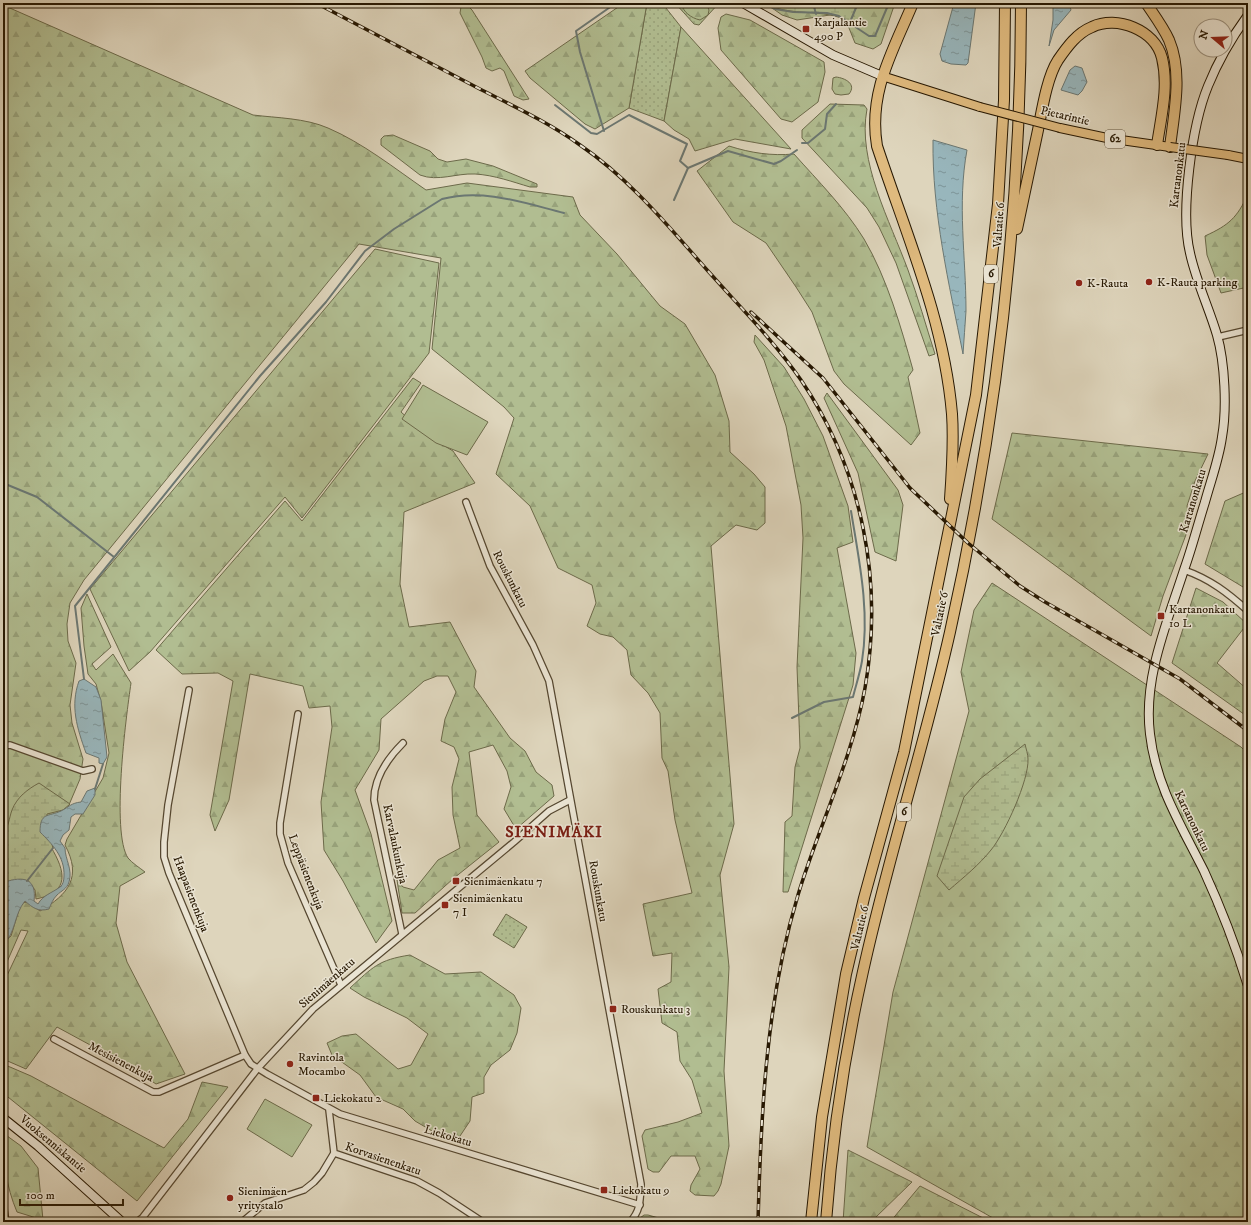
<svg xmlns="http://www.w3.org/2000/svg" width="1251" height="1225" viewBox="0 0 1251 1225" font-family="'IM FELL DW Pica',serif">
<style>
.green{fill:url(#green-dots);stroke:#6c6a4a}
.forest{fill:url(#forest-firs);stroke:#6c6a4a}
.wetland{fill:url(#wetland-marsh);stroke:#6c6a4a}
.pitch{fill:#b1bd91;stroke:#6c6a4a}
.water{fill:url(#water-ripples);stroke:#6b7772}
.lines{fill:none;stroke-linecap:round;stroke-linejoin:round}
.stream{stroke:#6b7772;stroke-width:2}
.street-casing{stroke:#554730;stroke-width:8}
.secondary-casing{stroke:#271802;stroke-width:10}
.primary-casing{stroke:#271802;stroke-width:10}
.highway-casing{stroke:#271802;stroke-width:12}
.street{stroke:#eae4d3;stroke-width:5.5}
.secondary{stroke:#eae4d3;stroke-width:8}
.primary{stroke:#dfba7e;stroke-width:8}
.highway{stroke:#dfba7e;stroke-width:10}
.rail-casing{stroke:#271802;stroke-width:3.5}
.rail{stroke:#eae4d3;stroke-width:2;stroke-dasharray:6;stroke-linecap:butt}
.primary-bridge-casing{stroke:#271802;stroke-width:10;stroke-linecap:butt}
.primary-bridge{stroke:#dfba7e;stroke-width:8}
.poi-dot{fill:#8f2418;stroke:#eae4d3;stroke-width:1.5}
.labels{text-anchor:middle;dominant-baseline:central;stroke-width:3;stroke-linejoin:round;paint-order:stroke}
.shield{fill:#eae4d3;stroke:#625541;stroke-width:1}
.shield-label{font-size:11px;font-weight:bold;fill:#271802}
.poi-label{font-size:12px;fill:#271802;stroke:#eae4d3;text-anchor:start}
.street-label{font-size:12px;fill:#271802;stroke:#eae4d3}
.district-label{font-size:16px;font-weight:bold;letter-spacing:1px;fill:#7a1f14;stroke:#eae4d3}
</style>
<defs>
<pattern id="green-dots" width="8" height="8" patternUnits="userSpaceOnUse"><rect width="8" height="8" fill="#b1bd91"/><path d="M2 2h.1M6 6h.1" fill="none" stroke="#98a27b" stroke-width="1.8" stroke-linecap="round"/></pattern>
<pattern id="forest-firs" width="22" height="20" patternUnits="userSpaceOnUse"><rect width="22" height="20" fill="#b1bd91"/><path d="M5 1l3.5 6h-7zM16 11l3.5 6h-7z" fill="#98a27b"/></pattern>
<pattern id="wetland-marsh" width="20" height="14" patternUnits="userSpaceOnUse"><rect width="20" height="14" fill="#b1bd91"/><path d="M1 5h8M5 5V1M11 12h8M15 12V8" fill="none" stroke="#98a27b"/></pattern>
<pattern id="water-ripples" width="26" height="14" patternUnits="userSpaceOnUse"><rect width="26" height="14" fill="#98b6bc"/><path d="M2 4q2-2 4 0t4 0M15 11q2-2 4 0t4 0" fill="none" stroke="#7c9397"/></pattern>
</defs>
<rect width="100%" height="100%" fill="#ded5bc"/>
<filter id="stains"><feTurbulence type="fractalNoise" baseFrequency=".005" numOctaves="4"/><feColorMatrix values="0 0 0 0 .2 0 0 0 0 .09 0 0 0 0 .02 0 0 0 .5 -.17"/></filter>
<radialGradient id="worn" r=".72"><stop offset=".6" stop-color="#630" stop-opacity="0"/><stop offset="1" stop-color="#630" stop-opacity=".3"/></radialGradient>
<g class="green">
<polygon points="647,3 662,3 681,27 664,121 629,108"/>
<polygon points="675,3 719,3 699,25 694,24"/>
<polygon points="506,914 527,927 514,948 493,935"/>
</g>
<g class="forest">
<polygon points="624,3 647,3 629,108 595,129 585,124 530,78 525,71"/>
<path d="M681 3H706L709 10 708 15 700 20C691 18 683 12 681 3Z"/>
<polygon points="765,3 895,3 881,44 873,49 855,43 843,13 797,20 782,15"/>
<path d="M3 5 253 115C277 118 305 118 328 128 363 143 394 168 426 190L467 183 573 197 580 215 617 254 660 306 685 324 715 375 729 421 730 452 754 474 765 487V523L757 530 736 525 711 546 734 824 720 875 729 967 724 1071 729 1146 721 1184 718 1191 714 1196 695 1195 690 1191 691 1185 700 1169 695 1156H671L659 1172H653L648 1169 642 1136 645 1130 678 1122 702 1113 692 1080 680 1061 677 1032 662 1023 658 989 671 982 672 953 653 956 643 904 692 893 675 820 668 771 662 758 660 713 648 693 631 675 627 650 613 637 600 634 587 626 596 603 592 585 558 568 530 506 496 474 514 418 504 407 432 349 441 258 359 244 84 580 70 603 67 624 68 641 76 663 70 705 72 723 83 759 80 779 51 847C65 871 71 892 36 899L35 890 27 879 3 885Z"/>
<polygon points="467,5 472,10 529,99 523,100 514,96 504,71 500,68 492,71 486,68 482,57 460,13 461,7"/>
<polygon points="726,14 750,20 824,62 825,72 818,102 792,122 781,119 721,50 718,28 721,17"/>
<polygon points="681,27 791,149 735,139 695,151 689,139 674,130 664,121"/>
<path d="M836 77C845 78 857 84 849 94L841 95 835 94 832 89 833 78Z"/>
<path d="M830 104 864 105 867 109C857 161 890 221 908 270 918 297 926 326 935 354L929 356 896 263 879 227 867 208 802 138V130Z"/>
<path d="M393 135 430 151 438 159 447 162 466 159 493 166 537 184V187H530C513 182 494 175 475 174 456 173 438 182 420 175L381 145V139L384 136Z"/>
<path d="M729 146C751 153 771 156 794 154 818 181 845 208 864 239 887 278 901 327 913 370L908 377 920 433 911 445 844 384 834 371 812 312 796 287 766 243 733 222 697 171Z"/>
<path d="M1248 194V287L1221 293 1207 255 1205 236C1229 225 1237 218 1248 194Z"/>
<polygon points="375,249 439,263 429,353 302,518 285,497 150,652 129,671 90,589"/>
<polygon points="755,335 784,367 804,399 823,436 848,506 853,542 837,548 856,653 853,685 788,892 783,892 785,822 792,816 795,767 800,748 797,667 803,538 801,505 786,426 764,360 754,342"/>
<polygon points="413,378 421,383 401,412 428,436 453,451 475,483 404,512 400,584 409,627 450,622 476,671 474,687 510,738 525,751 536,772 552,785 554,796 516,829 504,809 511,787 507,771 493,745 469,752 477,815 499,842 454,878 415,913 402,913 397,880 403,887 414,890 438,860 460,848 453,815 452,787 459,759 454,747 441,741 445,719 456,692 448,676 437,676 424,681 381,719 379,750 355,790 371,834 392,921 376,943 343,881 324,850 321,802 332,727 330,706 309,708 303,686 250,674 229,800 215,831 210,815 233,681 218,673 182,674 156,650 285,501 302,521"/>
<polygon points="827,393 898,490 903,505 896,561 875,552 858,473 824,398"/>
<polygon points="1012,433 1208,454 1195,481 1187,506 1190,524 1163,596 1151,636 992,519"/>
<polygon points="1248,491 1248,590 1205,564 1225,501"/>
<polygon points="992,583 1241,747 1248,754 1248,1222 1000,1222 867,1147 893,992 969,711 961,672 974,610"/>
<polygon points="1196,588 1223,602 1247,624 1217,663 1248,690 1248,717 1172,663"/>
<path d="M87 594 111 647 92 664 96 670 113 654 131 683C126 717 111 832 128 858 132 863 140 868 145 872L120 886 116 923 127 962 185 1074 156 1084 129 1066 57 1027 26 1069 3 1059V984L28 931 21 930 3 971V943L11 936 21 903 28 902 40 911C69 894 82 877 65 845L67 839 103 778 109 753 101 702 96 684 88 674 84 646 81 608Z"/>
<path d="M410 955 445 974 481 972 514 995 521 1008 517 1033 510 1050 491 1065 484 1077V1093L472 1097 470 1121 458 1139 439 1135 415 1121 403 1109 376 1097 360 1075 332 1055 327 1043 342 1036 356 1034 398 1069 411 1065 428 1034 407 1018 364 997 350 988C373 967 378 960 410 955Z"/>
<polygon points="3,1064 31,1076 164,1148 188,1119 202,1082 228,1087 137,1201 3,1093"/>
<path d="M3 1133 21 1146 38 1168 43 1220 17 1212C6 1186 3 1161 3 1133Z"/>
<polygon points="848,1150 912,1182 875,1218 865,1222 843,1222"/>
<polygon points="920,1186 991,1222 890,1222"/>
<polygon points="644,1215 648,1215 673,1222 636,1221"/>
</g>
<g class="wetland">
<path d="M764 3H858L850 22C823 7 792 18 764 3Z"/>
<path d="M1025 744C1026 749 1028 754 1028 759 1029 780 1005 833 991 850 979 865 964 877 949 890L937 876 964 797 980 779Z"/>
<path d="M39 783 70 804 63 810 47 814 45 837 51 841 53 848 27 881 25 880 4 887 8 900 3 917V833C9 827 9 818 12 810 17 797 28 789 39 783Z"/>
</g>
<g class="pitch">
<polygon points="423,385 488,422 467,455 436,443 402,419"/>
<polygon points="265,1099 312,1125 292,1157 247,1129"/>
</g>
<g class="water">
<polygon points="954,3 976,3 968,63 966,65 951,64 942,61 940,54"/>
<polygon points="1053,3 1069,3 1071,10 1054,30 1049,46 1053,20"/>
<polygon points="1075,66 1082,68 1087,82 1082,91 1078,95 1061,90 1070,70"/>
<path d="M933 140 967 150C957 204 966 257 966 311 965 325 964 340 963 354 949 284 932 212 933 140Z"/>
<path d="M84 679 96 687 101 700 107 757 103 764 99 763V758L86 753C77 728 70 706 79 681Z"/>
<path d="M95 788V795L83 814H75L71 817 69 830 63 835 60 841 65 848C65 859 73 870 69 882 67 889 61 891 57 895 53 899 51 904 49 909 38 912 33 908 25 901 14 914 16 933 3 945V917L8 900 4 887 5 882C23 876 37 878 34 901L38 904C43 895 52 893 60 887 63 885 64 880 64 876 65 857 52 844 40 832 40 812 48 817 61 811 69 807 71 803 81 802L87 791Z"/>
</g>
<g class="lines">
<g class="stream">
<polyline points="764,3 775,9 793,12 827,13 839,16 869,36 875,36 889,3"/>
<polyline points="813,3 816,14"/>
<polyline points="850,22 858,3"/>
<polyline points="555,105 591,133 597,134 629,115 687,144 680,161 688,168"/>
<polyline points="604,131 580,52 576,31 616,3"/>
<polyline points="802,143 808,143 825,129 827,114 836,104"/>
<polyline points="674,200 688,168 728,151 774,164 781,161 797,150"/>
<polyline points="3,483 37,497 114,557"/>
<path d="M84 679 75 606 260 376 326 302 365 251 394 229 442 199C483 188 524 203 564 213"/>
<path d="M792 718 824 702 853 697C856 685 860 673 862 661 870 611 859 560 851 511"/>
<polyline points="95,789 103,764"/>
<polyline points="27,881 53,848"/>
</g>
<defs>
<g id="street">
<polyline points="1218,337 1248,330"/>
<path d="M466 502 490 566 533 645 549 681 641 1184C640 1200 641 1210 630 1222"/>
<path d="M1184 570C1210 579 1228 593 1248 611"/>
<polyline points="189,690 168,805 164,842 164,857 169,873 245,1055 251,1064 267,1074 340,1114 640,1205"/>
<polyline points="298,714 280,823 280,834 288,863 341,985"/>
<polyline points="3,746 10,745 83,771 92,769"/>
<path d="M402 934 374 800C374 778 388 758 403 743"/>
<polyline points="54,1039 153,1092 159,1092 245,1055"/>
<polyline points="329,1110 334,1153 417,1181 439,1193 483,1222"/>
<polyline points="3,1203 6,1222"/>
<polyline points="137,1222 143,1217 258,1068 313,1009 514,842 549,811 570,800"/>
<polyline points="242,1222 265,1203 304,1190 314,1182 322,1173 334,1153"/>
</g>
<g id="secondary">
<polyline points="743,3 833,55 882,76"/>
<path d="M1248 15C1232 37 1218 61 1208 86 1192 125 1180 212 1190 253 1196 281 1209 308 1217 335 1225 363 1227 409 1222 437 1219 459 1211 480 1205 502 1198 524 1192 548 1184 570 1167 623 1143 678 1150 734 1156 786 1181 825 1204 871 1221 908 1236 947 1248 986"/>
<polyline points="3,1118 38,1146 122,1222"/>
</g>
<g id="primary">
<polyline points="882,76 980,107"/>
<polyline points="1060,128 1107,138 1170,147"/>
<polyline points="1228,155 1248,159"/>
</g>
<g id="highway">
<path d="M913 3C893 51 868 92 877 146 906 234 944 320 952 414 954 442 952 471 950 499"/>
<path d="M1146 3C1154 15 1163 27 1169 40 1183 73 1174 113 1170 147"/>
<path d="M1017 229C1024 196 1031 163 1038 130 1042 110 1047 77 1058 60 1067 47 1077 33 1092 27 1117 15 1155 30 1162 58 1169 87 1161 117 1157 145"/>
<polyline points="811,1222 822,1117 846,974 864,898 904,752 976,395 998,204 1004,100 1005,3"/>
<path d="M826 1222C832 1139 844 1057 862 976 887 860 924 748 950 632 996 426 1021 215 1021 3"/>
</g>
</defs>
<use href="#street" class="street-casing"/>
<use href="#secondary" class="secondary-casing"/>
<use href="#primary" class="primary-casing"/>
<use href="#highway" class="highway-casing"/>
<use href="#street" class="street"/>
<use href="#secondary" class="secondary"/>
<use href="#primary" class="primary"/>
<use href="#highway" class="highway"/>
<defs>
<g id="rail">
<path d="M316 3C369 31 422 59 476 87 511 105 548 122 580 145 631 180 668 226 708 271 740 307 774 341 801 380 862 470 884 581 865 688 852 759 819 826 798 895 766 1001 761 1112 758 1222"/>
<polyline points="751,312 823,378 910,488 968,543 1020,586 1045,602 1180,679 1248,731"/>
</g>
</defs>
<use href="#rail" class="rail-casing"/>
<use href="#rail" class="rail"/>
<defs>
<g id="primary-bridge">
<polyline points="980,107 1060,128"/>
<polyline points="1170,147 1228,155"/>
</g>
</defs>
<use href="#primary-bridge" class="primary-bridge-casing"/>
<use href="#primary-bridge" class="primary-bridge"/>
</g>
<g class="poi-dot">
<rect x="802" y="25" width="8" height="8" rx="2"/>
<circle cx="1149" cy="282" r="4"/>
<circle cx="1079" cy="283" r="4"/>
<rect x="1157" y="612" width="8" height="8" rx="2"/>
<rect x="452" y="877" width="8" height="8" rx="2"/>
<rect x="441" y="901" width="8" height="8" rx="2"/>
<rect x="609" y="1005" width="8" height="8" rx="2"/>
<circle cx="290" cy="1064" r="4"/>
<rect x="312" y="1094" width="8" height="8" rx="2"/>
<rect x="600" y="1186" width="8" height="8" rx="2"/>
<circle cx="230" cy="1198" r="4"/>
</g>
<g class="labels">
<g class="shield">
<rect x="1105" y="130" width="20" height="18" rx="3"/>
<rect x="984" y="265" width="14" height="18" rx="3"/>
<rect x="897" y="803" width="14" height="18" rx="3"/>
</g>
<g class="shield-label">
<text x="1115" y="139">62</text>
<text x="991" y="274">6</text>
<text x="904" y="812">6</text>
</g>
<g class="poi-label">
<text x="814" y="22">Karjalantie<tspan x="814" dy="14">490 P</tspan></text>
<text x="1157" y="282">K-Rauta parking</text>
<text x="1087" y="283">K-Rauta</text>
<text x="1169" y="609">Kartanonkatu<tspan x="1169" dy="14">10 L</tspan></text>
<text x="464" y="881">Sienimäenkatu 7</text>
<text x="453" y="898">Sienimäenkatu<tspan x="453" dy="14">7 I</tspan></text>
<text x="621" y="1009">Rouskunkatu 3</text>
<text x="298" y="1057">Ravintola<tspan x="298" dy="14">Mocambo</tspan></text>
<text x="324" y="1098">Liekokatu 2</text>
<text x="612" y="1190">Liekokatu 9</text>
<text x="238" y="1191">Sienimäen<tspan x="238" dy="14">yritystalo</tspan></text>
</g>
<g class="street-label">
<text transform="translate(1065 116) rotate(13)">Pietarintie</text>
<text transform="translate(1178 175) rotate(-83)">Kartanonkatu</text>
<text transform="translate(999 225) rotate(-86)">Valtatie 6</text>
<text transform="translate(1193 501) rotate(-73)">Kartanonkatu</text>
<text transform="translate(510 579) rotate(63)">Rouskunkatu</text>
<text transform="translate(940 614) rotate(-78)">Valtatie 6</text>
<text transform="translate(1192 821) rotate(64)">Kartanonkatu</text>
<text transform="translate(395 844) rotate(78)">Karvalaukunkuja</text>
<text transform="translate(306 872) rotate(69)">Leppäsienenkuja</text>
<text transform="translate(598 891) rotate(80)">Rouskunkatu</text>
<text transform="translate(191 894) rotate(69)">Haapasienenkuja</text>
<text transform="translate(860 928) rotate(-77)">Valtatie 6</text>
<text transform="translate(327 983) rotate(-41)">Sienimäenkatu</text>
<text transform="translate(121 1062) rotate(28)">Mesisienenkuja</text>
<text transform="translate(448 1136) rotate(17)">Liekokatu</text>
<text transform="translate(53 1144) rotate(40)">Vuoksenniskantie</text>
<text transform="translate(383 1159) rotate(19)">Korvasienenkatu</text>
</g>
<g class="district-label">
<text x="554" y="832">SIENIMÄKI</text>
</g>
</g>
<rect width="1251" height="1225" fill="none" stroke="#ded5bc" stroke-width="16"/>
<rect x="4" y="4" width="1243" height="1217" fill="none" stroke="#271802" stroke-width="2"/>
<rect x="8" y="8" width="1235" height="1209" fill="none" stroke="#271802"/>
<g transform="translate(1213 38) rotate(289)"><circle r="19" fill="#eae4d3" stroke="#9c927f"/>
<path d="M0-3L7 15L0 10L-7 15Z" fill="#8f2418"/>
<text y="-6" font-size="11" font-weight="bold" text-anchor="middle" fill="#271802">N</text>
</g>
<path d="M20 1199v6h103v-6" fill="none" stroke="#271802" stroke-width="2"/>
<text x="26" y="1199" font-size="12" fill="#271802" stroke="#eae4d3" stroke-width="3" paint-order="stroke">100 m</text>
<rect width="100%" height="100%" filter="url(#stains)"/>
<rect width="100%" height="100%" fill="url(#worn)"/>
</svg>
